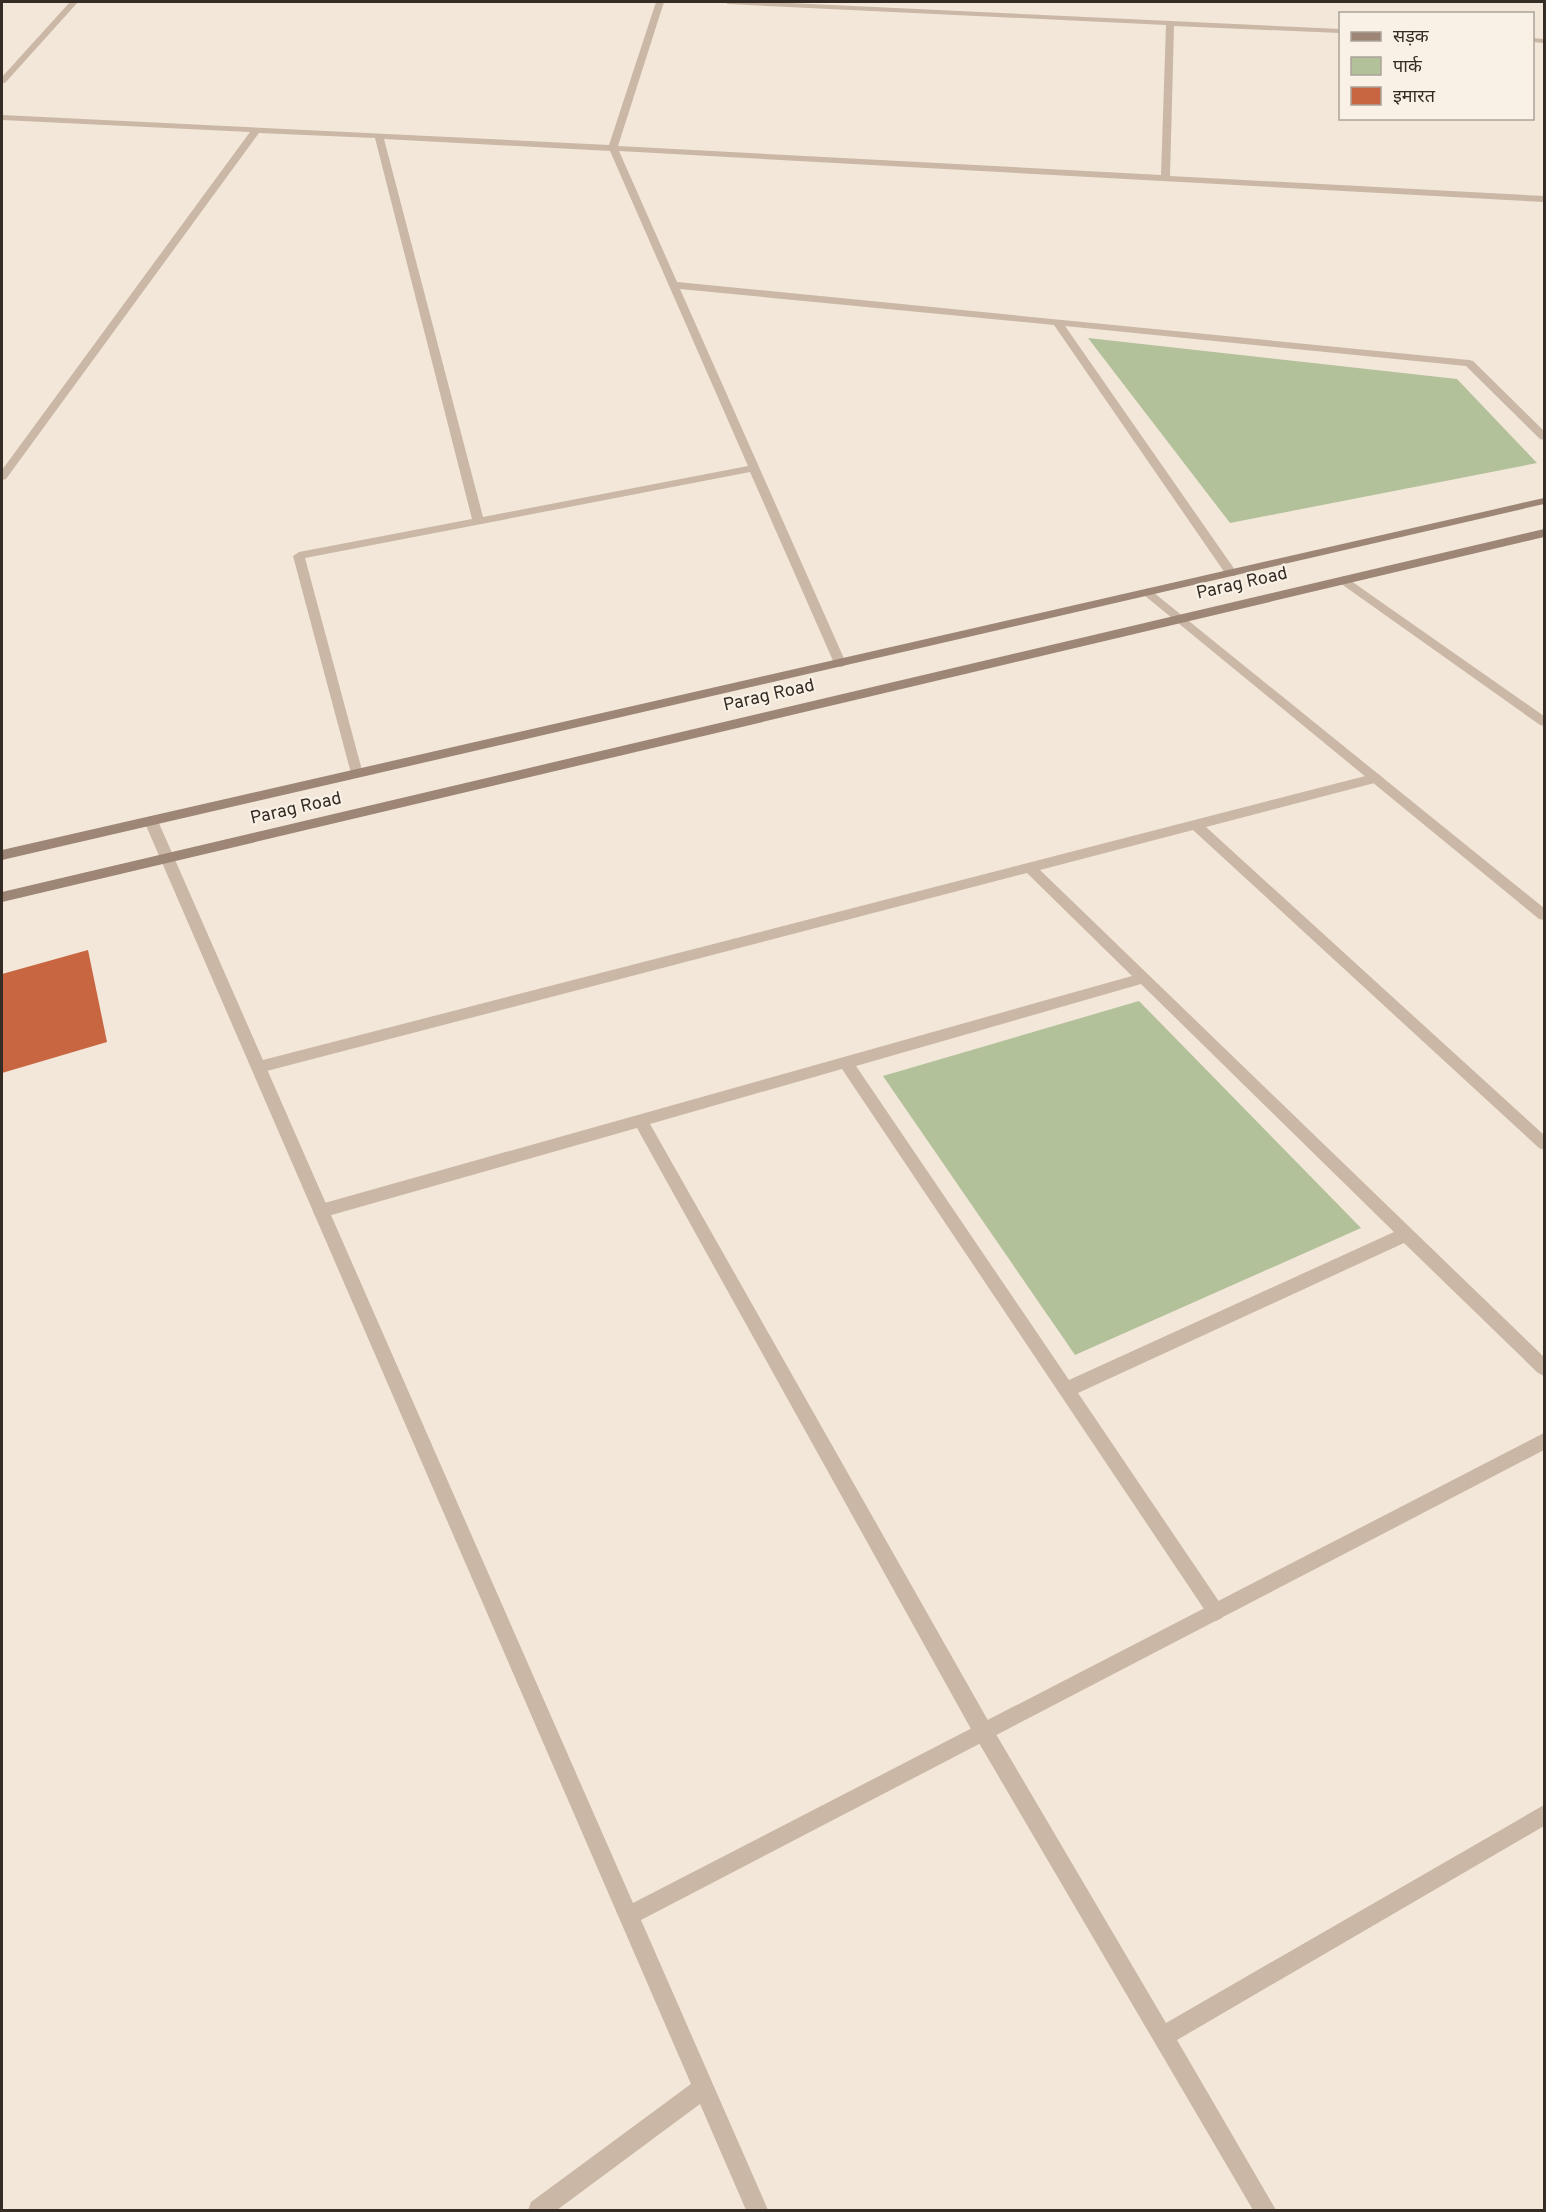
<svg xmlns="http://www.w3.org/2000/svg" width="1546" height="2212" viewBox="0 0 1546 2212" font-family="Overpass,'Noto Sans Devanagari',sans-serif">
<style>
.green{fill:#b2c199}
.building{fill:#c86641}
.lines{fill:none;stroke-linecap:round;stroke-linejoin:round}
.lane{fill:#cab7a5;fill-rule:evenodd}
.street{fill:#cab7a5;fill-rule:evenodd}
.secondary{fill:#9e8676;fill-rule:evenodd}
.labels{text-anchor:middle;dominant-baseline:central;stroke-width:4.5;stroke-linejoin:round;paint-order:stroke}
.street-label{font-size:18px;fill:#352c26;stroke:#f9f1e5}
</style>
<rect width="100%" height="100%" fill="#f2e7d9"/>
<g class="green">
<polygon points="1088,338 1457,379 1537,463 1230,523"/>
<polygon points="1139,1001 1361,1228 1075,1355 883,1076"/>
</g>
<polygon class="building" points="88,950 107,1042 2,1073 2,974"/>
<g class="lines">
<g class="lane">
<polygon points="1344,576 1544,716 1544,726 1540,725 1340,583 1338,580"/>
<path d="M1377 773 1383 778 1382 781 1206 827 1544 1135V1150L1539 1148 1193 830 1040 870 1544 1357V1376L1538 1373 1404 1243 1078 1393 1222 1606 1225 1612 1222 1618 1216 1621 1210 1618 842 1069 650 1124 990 1724 1166 2023 1544 1805V1826L1177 2040 1276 2210H1253L976 1738 637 1128 321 1218 315 1216 313 1211 315 1206 321 1204 1132 976 1027 873 259 1073 254 1071 252 1067 254 1063 259 1061ZM1141 984 1394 1232 1069 1380 856 1066Z"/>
</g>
<g class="street">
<polygon points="70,2 78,2 5,83 2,83 2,77"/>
<path d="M656 2H664L618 146 1161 175 1166 25 728 4 724 2H768L1340 29V33L1174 26 1170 176 1544 196V202L619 151 677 282 1469 360 1473 361 1544 431V440L1540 439 1466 366 1065 326 1235 570V576H1227L1054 325 680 289 846 663 844 666 840 667 834 663 750 472 305 558 363 774 362 777H352L293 556 299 552 472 519 375 138 259 133 6 479 2 480V470L250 132 2 120V115L609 145ZM384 139 610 151 748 466 483 517Z"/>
<polygon points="1532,38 1544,39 1544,43 1532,42"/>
<polygon points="1148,588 1544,908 1544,920 1539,919 1144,595 1142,592"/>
<polygon points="151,816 158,821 633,1903 1544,1433 1544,1450 641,1920 768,2210 746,2210 700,2104 557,2210 528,2210 531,2202 691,2084 144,821"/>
</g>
<g class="secondary">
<polygon points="1544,498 1544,504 2,860 2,850"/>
<polygon points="1544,529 1544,537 2,902 2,892"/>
</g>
</g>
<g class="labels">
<g class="street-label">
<text transform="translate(1242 584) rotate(-13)">Parag Road</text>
<text transform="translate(769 696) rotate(-13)">Parag Road</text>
<text transform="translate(296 809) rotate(-13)">Parag Road</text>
</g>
</g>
<rect width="1546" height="2212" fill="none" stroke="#352c26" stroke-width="6"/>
<rect x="1339" y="12" width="195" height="108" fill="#f9f1e5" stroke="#aba299" stroke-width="1.5"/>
<rect x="1351" y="32" width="30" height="9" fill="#9e8676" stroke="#aba299" stroke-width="1.5"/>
<text x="1393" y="42" font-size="18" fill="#352c26">सड़क</text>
<rect x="1351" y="57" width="30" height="18" fill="#b2c199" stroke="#aba299" stroke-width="1.5"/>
<text x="1393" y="72" font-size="18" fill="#352c26">पार्क</text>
<rect x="1351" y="87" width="30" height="18" fill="#c86641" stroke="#aba299" stroke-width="1.5"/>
<text x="1393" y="102" font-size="18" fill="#352c26">इमारत</text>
</svg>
